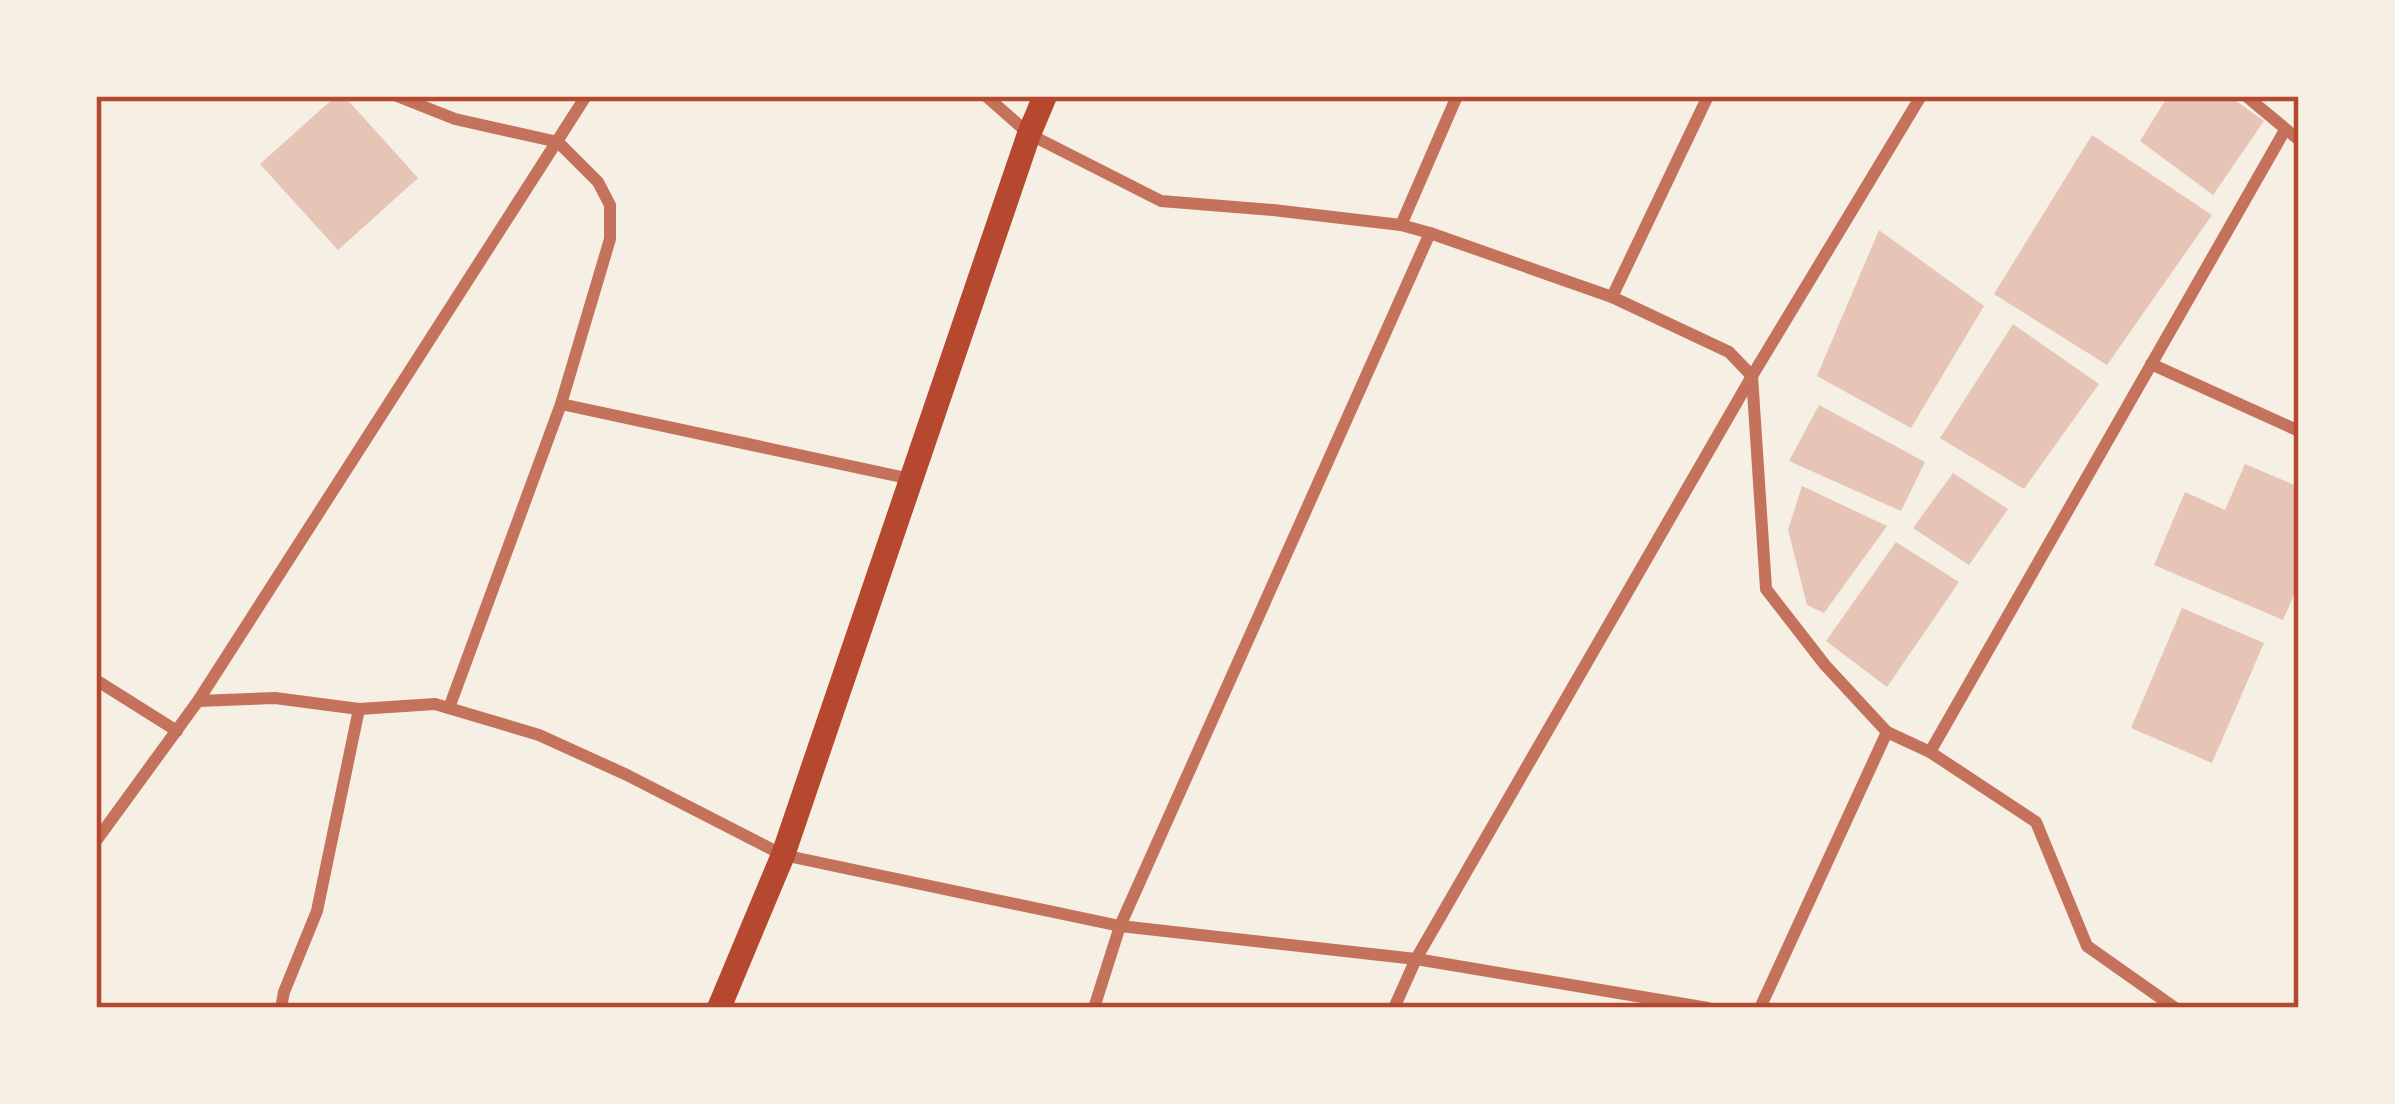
<svg xmlns="http://www.w3.org/2000/svg" width="2395" height="1104" viewBox="0 0 2395 1104" font-family="Raleway,sans-serif">
<style>
.building{fill:#e6c5b7}
.lines{fill:none;stroke-linecap:round;stroke-linejoin:round}
.minor{stroke:#c5725c;stroke-width:12}
.secondary{stroke:#b5482f;stroke-width:24}
.neatline{fill:none;stroke:#b5482f;stroke-width:4.5}
</style>
<rect width="100%" height="100%" fill="#f6efe4"/>
<g class="building">
<polygon points="336,96 344,96 418,178 338,250 260,164"/>
<polygon points="2168,96 2229,96 2264,121 2213,195 2140,141"/>
<polygon points="2092,135 2212,215 2107,365 1994,294"/>
<polygon points="1879,230 1984,306 1911,428 1817,376"/>
<polygon points="2013,324 2099,384 2024,489 1940,438"/>
<polygon points="1819,405 1925,462 1901,511 1789,461"/>
<polygon points="2245,464 2299,487 2299,583 2283,620 2154,565 2185,492 2225,510"/>
<polygon points="1953,473 2008,509 1969,565 1913,528"/>
<polygon points="1802,486 1887,526 1824,613 1807,605 1788,530"/>
<polygon points="1896,542 1959,582 1887,687 1826,641"/>
<polygon points="2182,608 2264,643 2212,763 2131,728"/>
</g>
<g class="lines">
<g class="minor">
<polyline points="397,96 455,119 558,142 598,182 610,205 610,239 561,404 449,708"/>
<polyline points="986,96 1029,134 1161,201 1273,210 1401,225 1430,233 1612,297 1729,352 1752,376 1766,589 1825,665 1887,732 1930,752 2036,822 2087,946 2175,1008"/>
<polyline points="2246,96 2299,140"/>
<polyline points="1401,225 1457,96"/>
<polyline points="1612,297 1708,96"/>
<polyline points="2151,364 2299,431"/>
<polyline points="561,404 911,479"/>
<polyline points="96,680 177,731"/>
<polyline points="198,701 275,698 359,709 435,704 539,735 627,775 783,855 1120,926 1416,959 1708,1008"/>
<polyline points="1930,752 2285,130"/>
<polyline points="96,841 198,701 586,96"/>
<polyline points="281,1008 284,992 317,911 359,709"/>
<polyline points="1094,1008 1120,926 1430,233"/>
<polyline points="1394,1008 1416,959 1752,376 1921,96"/>
<polyline points="1760,1008 1887,732"/>
</g>
<polyline class="secondary" points="719,1008 783,855 1029,134 1045,96"/>
</g>
<rect width="2395" height="1104" fill="none" stroke="#f6efe4" stroke-width="198"/>
<rect x="99" y="99" width="2197" height="906" class="neatline"/>
</svg>
